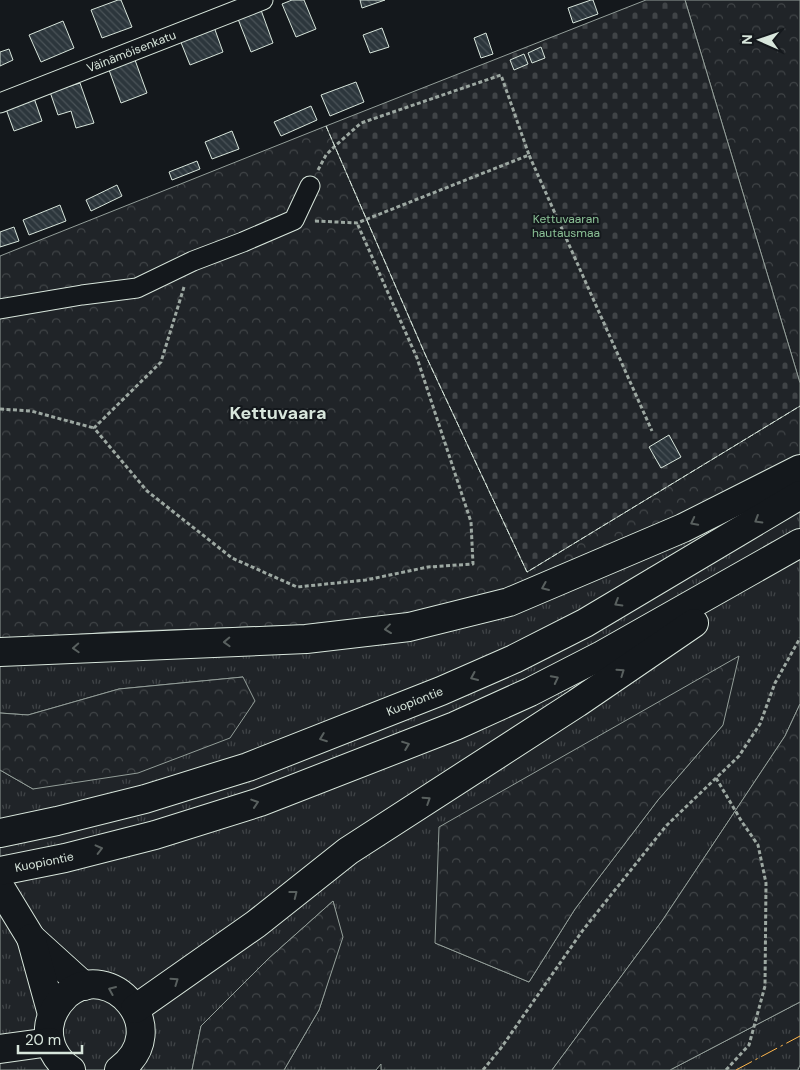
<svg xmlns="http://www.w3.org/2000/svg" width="800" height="1070" viewBox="0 0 800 1070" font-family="'DM Sans',sans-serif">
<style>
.grass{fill:url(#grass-tufts);stroke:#939e99;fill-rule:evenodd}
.forest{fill:url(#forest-crowns);stroke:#939e99}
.cemetery{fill:url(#cemetery-stones);stroke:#939e99}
.building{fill:url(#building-back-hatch);stroke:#d8e6dc}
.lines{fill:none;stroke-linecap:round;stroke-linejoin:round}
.minor-casing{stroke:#d8e6dc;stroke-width:21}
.secondary-casing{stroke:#d8e6dc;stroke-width:30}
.motorway-casing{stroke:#d8e6dc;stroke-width:30}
.path{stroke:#9da8a2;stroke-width:3;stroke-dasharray:4 2.5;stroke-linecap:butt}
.minor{stroke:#14181c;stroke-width:19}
.secondary{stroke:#14181c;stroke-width:28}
.motorway{stroke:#14181c;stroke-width:28}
.fence{stroke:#d8e6dc;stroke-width:1;stroke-dasharray:6 2.5;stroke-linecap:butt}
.power{stroke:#ffb74d;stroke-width:1;stroke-dasharray:18 4 2.5 4;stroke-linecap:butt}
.oneway{stroke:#59605f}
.labels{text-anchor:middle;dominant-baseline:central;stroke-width:4;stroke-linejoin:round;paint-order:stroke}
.street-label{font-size:12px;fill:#d8e6dc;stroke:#14181c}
.park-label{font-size:12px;fill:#8ac095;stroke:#14181c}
.district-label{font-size:18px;font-weight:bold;fill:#d8e6dc;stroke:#14181c}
</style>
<defs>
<pattern id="grass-tufts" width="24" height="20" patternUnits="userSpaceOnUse" patternTransform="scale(1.25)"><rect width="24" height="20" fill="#202428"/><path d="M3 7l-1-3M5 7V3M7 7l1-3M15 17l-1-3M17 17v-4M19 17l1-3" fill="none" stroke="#404447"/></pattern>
<pattern id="forest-crowns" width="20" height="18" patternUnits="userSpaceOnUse" patternTransform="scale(1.25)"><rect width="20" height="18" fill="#202428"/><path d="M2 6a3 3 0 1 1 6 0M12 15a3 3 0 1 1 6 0" fill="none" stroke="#404447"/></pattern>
<pattern id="cemetery-stones" width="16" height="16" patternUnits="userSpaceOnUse" patternTransform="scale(1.25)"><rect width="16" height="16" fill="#202428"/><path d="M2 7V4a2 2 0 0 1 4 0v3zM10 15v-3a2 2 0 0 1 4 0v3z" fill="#404447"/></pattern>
<pattern id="building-back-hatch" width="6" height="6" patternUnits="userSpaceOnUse" patternTransform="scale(1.25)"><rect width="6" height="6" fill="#2c363c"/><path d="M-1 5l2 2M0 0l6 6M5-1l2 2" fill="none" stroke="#4a5358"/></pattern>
</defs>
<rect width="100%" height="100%" fill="#14181c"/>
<g class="grass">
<path d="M800 456V704L785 736 662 921 552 1070H381V1064L376 1070H284L319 1010 342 937 333 901 268 959 201 1026 192 1070H0V770L33 789 243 677 119 689 28 715 0 713V641L110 632 305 625ZM723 725 658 800 575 909 529 982 435 943Z"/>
<polygon points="800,1002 800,1065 798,1070 670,1070"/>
</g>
<g class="forest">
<polygon points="685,0 800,0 800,383"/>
<polygon points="326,126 425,354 527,572 800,406 800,456 682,520 508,594 404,617 305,625 110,632 0,641 0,256"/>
<polygon points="739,656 723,725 658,800 575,909 529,982 435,943 439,827"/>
<polygon points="243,677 255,701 230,738 138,773 33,789 0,770 0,713 28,715 119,689"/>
<polygon points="800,704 800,1002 670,1070 552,1070 662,921 785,736"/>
<polygon points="333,901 343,937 319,1010 284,1070 192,1070 201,1026 268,959"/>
</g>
<polygon class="cemetery" points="646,0 685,0 800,383 800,406 527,572 425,354 326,126"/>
<g class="building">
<polygon points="118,0 121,0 132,27 102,38 91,10"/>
<polygon points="292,0 304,0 316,29 296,37 282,4"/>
<polygon points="360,0 385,0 362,8"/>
<polygon points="591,0 593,0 598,14 573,23 568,8"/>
<polygon points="261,10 273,43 251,52 238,19"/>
<polygon points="63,21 74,48 41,62 29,35"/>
<polygon points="214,27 223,52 190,65 180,40"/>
<polygon points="382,28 389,47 370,53 363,35"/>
<polygon points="486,33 493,54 481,58 474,38"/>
<polygon points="541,47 545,58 532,63 528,53"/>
<polygon points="9,49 13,60 0,66 0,52"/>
<polygon points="524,54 528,64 514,70 510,60"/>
<polygon points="135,60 147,93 121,103 109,70"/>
<polygon points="356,82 364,102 330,116 321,95"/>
<polygon points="80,83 94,123 76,128 71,111 58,115 50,92"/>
<polygon points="34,98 42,121 14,131 6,109"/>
<polygon points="311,106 317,120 281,136 274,122"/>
<polygon points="232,131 239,149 212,159 205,142"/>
<polygon points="197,161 200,169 172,180 169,172"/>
<polygon points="117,185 122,196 91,211 86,200"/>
<polygon points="60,205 66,221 29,235 23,220"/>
<polygon points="14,227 19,241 0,247 0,232"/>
<polygon points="669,435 681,457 661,468 649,447"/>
</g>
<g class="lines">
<defs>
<g id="minor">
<path id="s1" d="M0 103 263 0"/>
<polyline points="0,309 82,295 137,288 193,261 243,242 294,220 310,186"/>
</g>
<g id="secondary">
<polyline points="0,887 31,938 84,986"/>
<polyline points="31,938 52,1014"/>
<path d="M71 1070C56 1061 48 1045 49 1028 50 1015 57 1004 66 995 110 957 175 1029 119 1070"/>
</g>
<g id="motorway">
<polyline points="0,652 306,639 409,627 509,602 683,528 800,469"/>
<path id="s2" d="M0 833 57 821 145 799 248 767 441 691 514 659 585 623 800 495"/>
<path id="s3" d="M0 871 65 858 155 835 260 802 455 726 530 692 602 655 800 543"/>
<polyline points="135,1009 256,924 348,851 577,703 694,623"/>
<polyline points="0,1049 50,1042"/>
</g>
</defs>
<use href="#minor" class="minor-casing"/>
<use href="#secondary" class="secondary-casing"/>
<use href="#motorway" class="motorway-casing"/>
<g class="path">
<polyline points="318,170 326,155 335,146 361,123 501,75 529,155"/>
<polyline points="315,221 357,223 529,155 652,431"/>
<polyline points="184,287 161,362 94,428 147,491 232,558 297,587 366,580 428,567 473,564 471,522 417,358 357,223"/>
<polyline points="0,409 31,411 94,428"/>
<polyline points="716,778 742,822 758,845 766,883 765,986 749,1045 726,1070"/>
<polyline points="483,1070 501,1048 583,930 666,826 739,756 760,724 775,683 800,638"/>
</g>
<use href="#minor" class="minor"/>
<use href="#secondary" class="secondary"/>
<use href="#motorway" class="motorway"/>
<polyline class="fence" points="326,126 425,354 527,572 800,406"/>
<polyline class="power" points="736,1070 800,1036"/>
</g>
<defs><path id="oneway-chevron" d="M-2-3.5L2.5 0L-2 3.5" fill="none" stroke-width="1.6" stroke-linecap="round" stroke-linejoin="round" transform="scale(1.25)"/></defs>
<g class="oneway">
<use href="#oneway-chevron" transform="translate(758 520) rotate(149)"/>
<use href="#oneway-chevron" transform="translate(694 522) rotate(153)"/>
<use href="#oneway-chevron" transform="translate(545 587) rotate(157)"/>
<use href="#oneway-chevron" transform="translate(618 603) rotate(149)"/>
<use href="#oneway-chevron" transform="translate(388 629) rotate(173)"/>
<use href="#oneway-chevron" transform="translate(227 642) rotate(178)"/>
<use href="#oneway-chevron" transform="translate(76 648) rotate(177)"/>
<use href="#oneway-chevron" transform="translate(621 672) rotate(-35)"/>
<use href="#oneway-chevron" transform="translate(474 677) rotate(156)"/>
<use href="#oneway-chevron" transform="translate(555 679) rotate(-27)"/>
<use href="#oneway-chevron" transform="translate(323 738) rotate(159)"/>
<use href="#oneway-chevron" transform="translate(406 745) rotate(-21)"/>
<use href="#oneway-chevron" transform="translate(427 800) rotate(-33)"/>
<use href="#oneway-chevron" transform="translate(255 803) rotate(-18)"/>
<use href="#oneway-chevron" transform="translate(99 849) rotate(-14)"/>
<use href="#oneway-chevron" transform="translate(294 894) rotate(-38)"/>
<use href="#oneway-chevron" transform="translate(175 981) rotate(-35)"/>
<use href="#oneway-chevron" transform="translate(112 990) rotate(-157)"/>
</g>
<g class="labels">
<g class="street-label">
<text stroke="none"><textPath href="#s1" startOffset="141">Väinämöisenkatu</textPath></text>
<text stroke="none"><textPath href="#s2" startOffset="436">Kuopiontie</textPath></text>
<text stroke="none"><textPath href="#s3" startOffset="45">Kuopiontie</textPath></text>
</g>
<g class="park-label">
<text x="566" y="219">Kettuvaaran<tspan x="566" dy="14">hautausmaa</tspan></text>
</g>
<g class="district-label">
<text x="278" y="413">Kettuvaara</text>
</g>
</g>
<g transform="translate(760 40) rotate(272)" stroke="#14181c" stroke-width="4" paint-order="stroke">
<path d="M0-4L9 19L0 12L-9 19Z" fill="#d8e6dc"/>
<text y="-8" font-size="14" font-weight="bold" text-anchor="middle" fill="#d8e6dc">N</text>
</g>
<path d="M18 1045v8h64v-8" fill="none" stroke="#d8e6dc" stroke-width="2.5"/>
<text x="25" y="1045" font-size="15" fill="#d8e6dc" stroke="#14181c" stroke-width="4" paint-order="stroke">20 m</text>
</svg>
